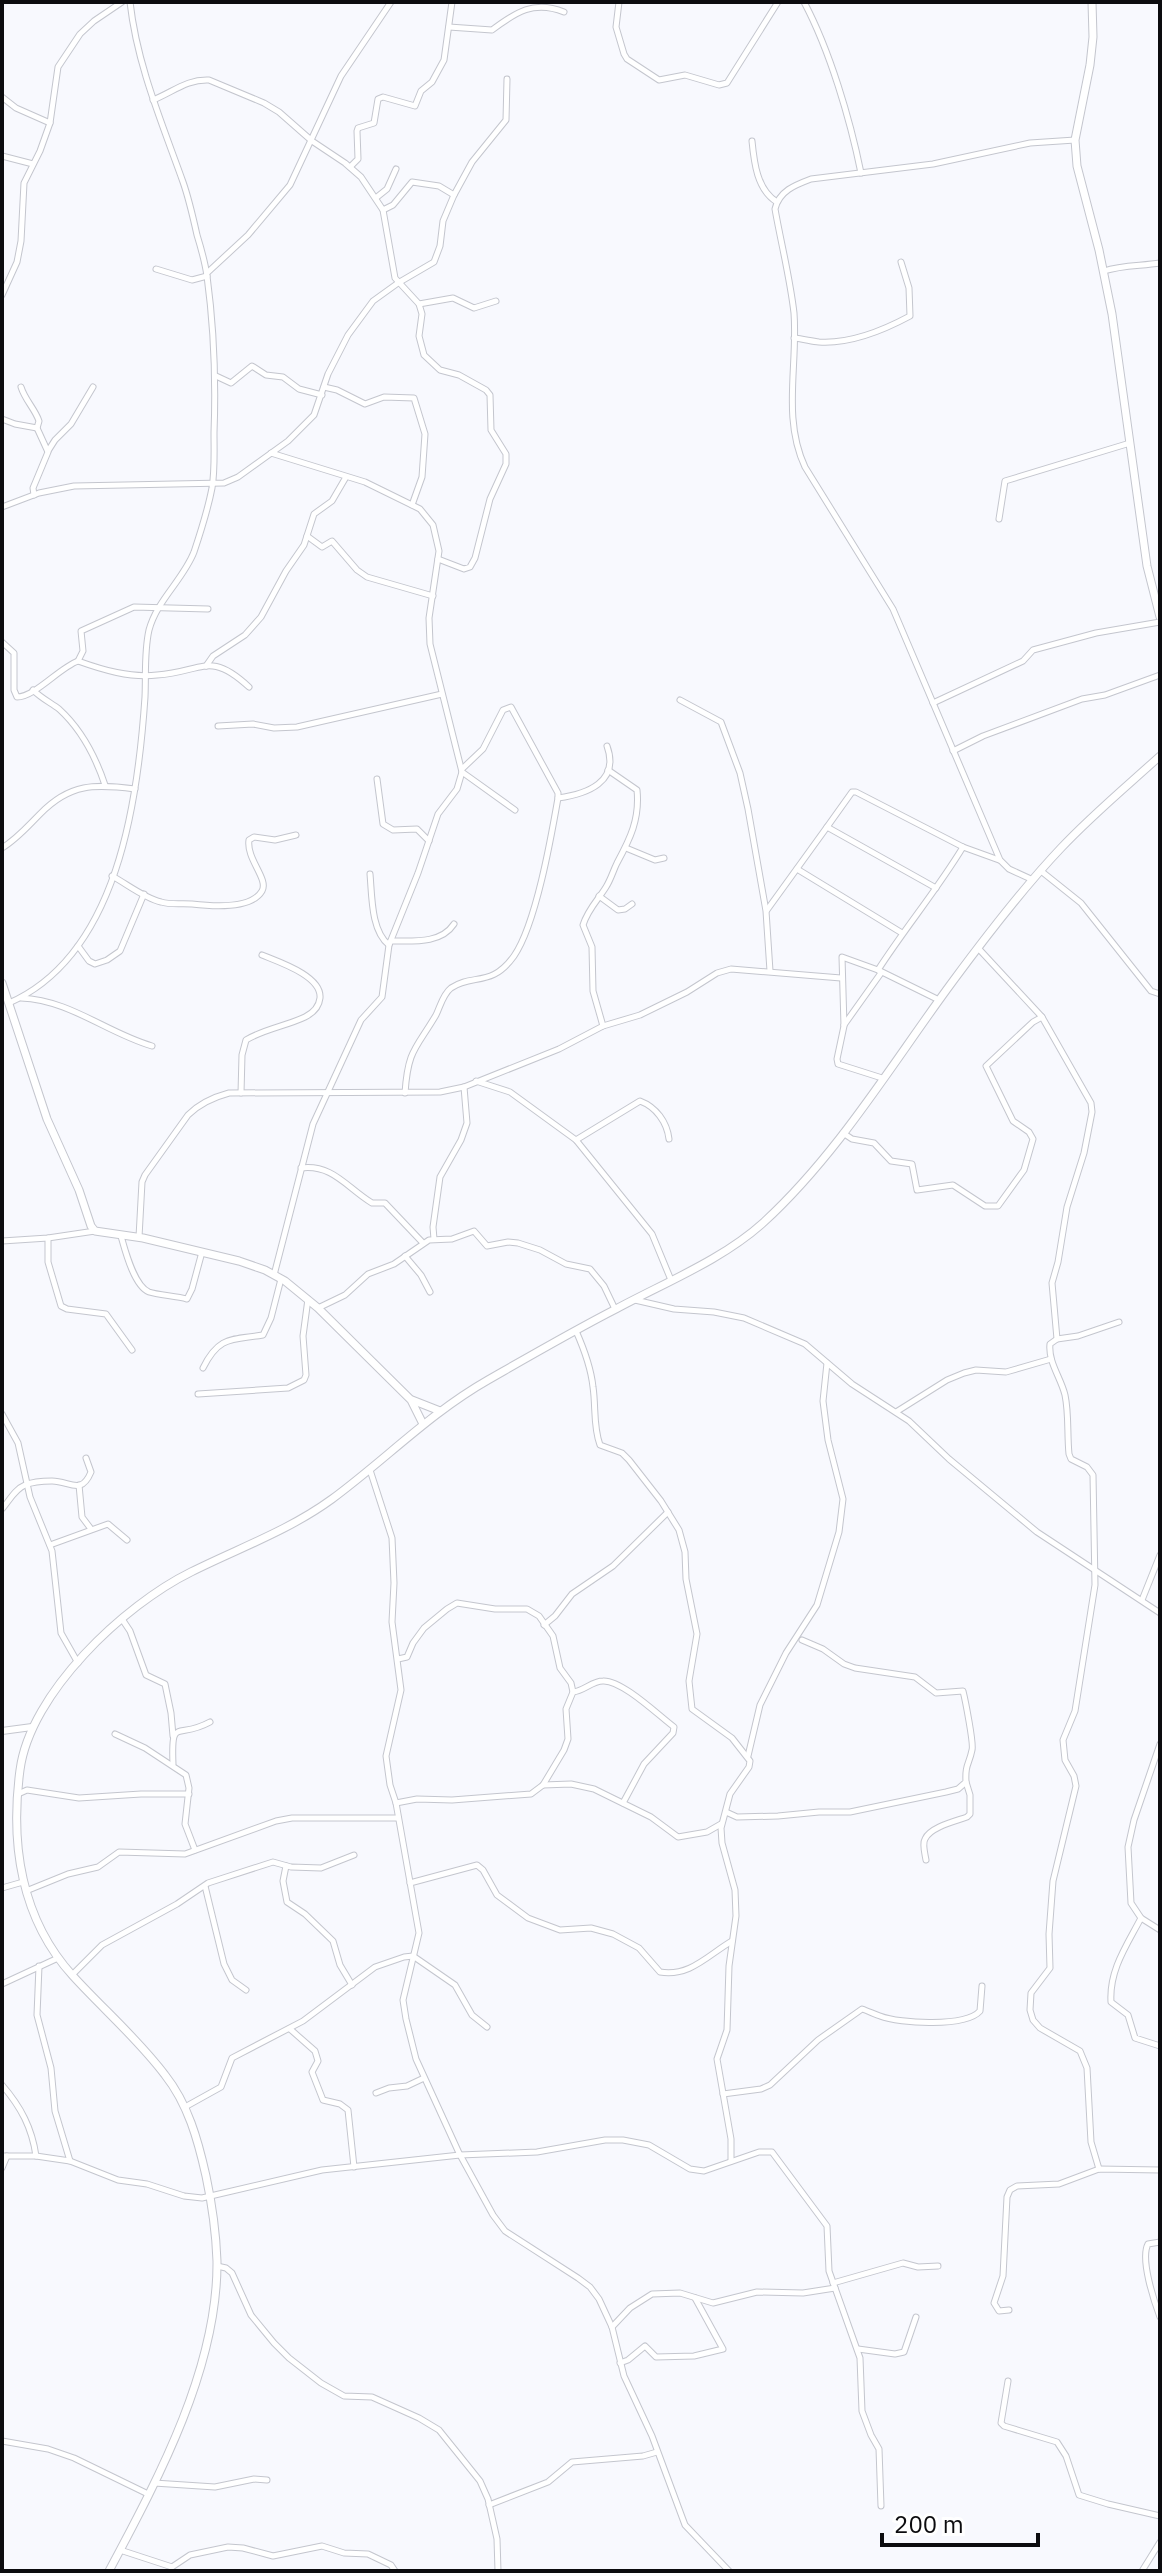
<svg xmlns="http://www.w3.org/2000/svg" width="1162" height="2573" viewBox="0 0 1162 2573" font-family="'IBM Plex Sans',sans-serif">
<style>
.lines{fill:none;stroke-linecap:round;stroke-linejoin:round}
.minor-casing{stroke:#c4c6ce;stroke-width:7}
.tertiary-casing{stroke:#c4c6ce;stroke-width:8}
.secondary-casing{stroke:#c4c6ce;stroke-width:9}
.minor{stroke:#fff;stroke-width:5}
.tertiary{stroke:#fff;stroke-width:6}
.secondary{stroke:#fff;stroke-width:7}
</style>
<rect width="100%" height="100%" fill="#f8f9fe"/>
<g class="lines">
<defs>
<g id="minor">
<polyline points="619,2 616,27 624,54 627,59 659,80 685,75 719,85 727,83 778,2"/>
<path d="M804 2C830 51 850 119 861 173"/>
<path d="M449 27 492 30C516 12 534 0 564 12"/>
<polyline points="2,97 16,108 50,123"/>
<path d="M153 100C173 92 187 79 209 80L264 103 279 112 312 141 345 163 361 177 383 210 395 278 419 304 422 314 419 336 424 355 440 370 459 375 486 390 490 395 491 430 506 454V464L490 499 475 558 470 567 464 569 438 559"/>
<path d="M752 141C754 162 757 190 777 202"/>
<polyline points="2,156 33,164"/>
<polyline points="350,167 358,159 357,131 358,128 374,123 378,99 383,97 415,106 421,91 432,82 444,60 452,2"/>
<polyline points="377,197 387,189 396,169"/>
<polyline points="383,210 393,205 412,182 439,186 454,195"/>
<polyline points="156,269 192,280 207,276"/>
<path d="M1104 271C1122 265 1141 266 1160 263"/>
<polyline points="207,273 248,235 290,185 341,76 391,2"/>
<polyline points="2,295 17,262 21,241 24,183 40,151 50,123 58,67 80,34 94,21 122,2"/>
<polyline points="419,304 453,298 474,308 496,301"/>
<path d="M794 338C803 339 811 341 819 342 850 344 884 330 910 316L909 288 901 262"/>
<polyline points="216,376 231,383 252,366 266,375 283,377 299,389 322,395"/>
<path d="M21 387C25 400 35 409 39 421L37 428 48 452 33 488 34 495"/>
<polyline points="324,387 337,390 365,404 384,397 414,398 425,434 422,477 412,505"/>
<polyline points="2,419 15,424 37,428"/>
<polyline points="48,451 55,440 71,424 93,387"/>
<polyline points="271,453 365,482 420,509 433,525 439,551 429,618 430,644 462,772 457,789 438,814 418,873 389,945 382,997 361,1020 313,1124 274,1275"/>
<polyline points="2,507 39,493 74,486 224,483 238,477 288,441 314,415 328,374 348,335 373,301 398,283 434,262 440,246 443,221 454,195 472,162 506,120 507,79"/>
<polyline points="999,519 1005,481 1130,443"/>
<polyline points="307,536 322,547 332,541 357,570 367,577 433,596"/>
<path d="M2 642 14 653V690L17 697C35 697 59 668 78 661 103 670 130 678 157 675 203 672 209 650 249 687"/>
<polyline points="78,661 83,651 81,631 134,607 208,609"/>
<polyline points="206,666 213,656 245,635 261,617 286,571 304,545 314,514 332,501 346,477"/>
<path d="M33 690C41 698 51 703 59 709 81 729 96 758 105 785"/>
<polyline points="680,700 721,722 740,773 748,809 766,911 770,971"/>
<polyline points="933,703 1023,661 1033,650 1096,633 1160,622"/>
<polyline points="218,726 253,724 274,728 297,727 442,694"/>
<polyline points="953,751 983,736 1082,699 1105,695 1160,675"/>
<polyline points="462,772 515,810"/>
<polyline points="377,779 383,824 393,830 417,829 429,841"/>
<path d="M558 798C587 794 620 782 607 746"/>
<polyline points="827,827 852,792 856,792 963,847 999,860"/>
<path d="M2 848C17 839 28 826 40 814 70 783 95 784 135 789"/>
<polyline points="626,848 655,860 664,858"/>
<polyline points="797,869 902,933"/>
<polyline points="1041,871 1081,903 1151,991 1160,994"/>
<path d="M370 874C372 896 371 931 389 945"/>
<path d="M112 876C127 884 144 898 161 902 171 905 182 903 192 904 209 906 251 910 262 891 269 879 246 859 249 840L254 837 275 840 296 835"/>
<path d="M1033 880 1009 869 1000 860 893 609 805 467C782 418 798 365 794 313 790 278 781 243 775 209 779 191 795 185 811 179L933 164 1030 143 1075 140"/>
<polyline points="599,896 618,910 625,909 632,904"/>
<polyline points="767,910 827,827 936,888"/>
<path d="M391 941C413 941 441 944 454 924"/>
<polyline points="78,946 89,961 95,964 107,960 120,951 144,894"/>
<path d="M978 948 1042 1017 1091 1103 1092 1112 1084 1153 1067 1207 1058 1262 1052 1283 1057 1339 1050 1344C1048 1362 1061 1378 1065 1395 1069 1414 1067 1434 1069 1454L1071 1459 1087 1467 1093 1475 1095 1585 1075 1711 1063 1740 1065 1760 1074 1776 1076 1786 1053 1881 1049 1934 1050 1968 1031 1993 1030 2010 1033 2020 1040 2028 1080 2051 1087 2068 1091 2142 1099 2169"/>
<path d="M878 970C905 928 937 890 963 847"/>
<path d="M21 998C70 1000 107 1033 152 1046"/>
<path d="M9 1003C118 955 138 801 145 697 146 675 144 652 149 630 157 600 183 580 194 552 201 531 208 509 212 488 215 470 214 451 214 433 216 380 214 328 207 276 205 262 201 248 197 235 193 217 189 199 183 182 162 123 137 65 130 2"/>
<polyline points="844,1025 881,973"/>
<path d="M603 1026 593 991 592 947 583 925C588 909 598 900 606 887 611 879 613 871 617 863 630 839 640 819 637 790L608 770"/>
<polyline points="882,1078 838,1064 837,1059 844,1026 842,957 878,970 939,1000"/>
<polyline points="476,1081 510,1092 576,1140 652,1234 671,1280"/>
<path d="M241 1093 242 1055 246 1040C264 1029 286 1026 305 1017 313 1013 319 1007 320 998 322 976 279 962 262 955"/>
<path d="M405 1093C408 1049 416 1049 436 1015 440 1007 443 994 451 988 473 973 491 988 514 956 536 924 551 838 558 798V793L511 707 503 710 483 749 462 769"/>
<polyline points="843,1133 852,1139 874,1143 891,1161 912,1164 917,1190 953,1185 985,1206 998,1206 1024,1170 1033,1139 1029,1132 1013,1121 986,1066 1033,1022 1042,1017"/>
<path d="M576 1140 640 1101C656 1107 667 1122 669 1139"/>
<path d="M301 1168C333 1164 347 1188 372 1203H385L423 1243"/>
<path d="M121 1236C125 1250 134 1286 149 1292 158 1295 176 1296 187 1299L192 1289 202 1252"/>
<path d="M139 1237 142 1182 145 1175 188 1115C199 1104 214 1097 229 1093L440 1092 464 1087 559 1049 603 1026 640 1015 687 992 717 973 731 969 841 978"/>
<polyline points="48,1238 48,1262 61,1306 67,1309 106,1314 132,1350"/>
<polyline points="434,1239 433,1227 440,1177 461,1140 467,1123 464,1087"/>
<polyline points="2,1241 48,1238 95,1231"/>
<polyline points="405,1256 421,1275 430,1292"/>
<polyline points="635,1300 674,1309 714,1312 744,1318 805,1344 852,1384 909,1421 949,1459 1037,1532 1160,1613"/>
<polyline points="318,1308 345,1295 368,1274 394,1264 429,1240 452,1239 474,1231 487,1246 508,1242 518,1243 540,1250 566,1264 590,1269 604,1286 615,1309"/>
<path d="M576 1331C584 1349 591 1368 593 1387 596 1407 593 1426 600 1445L622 1453 629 1460 661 1501 679 1530 685 1552 686 1579 697 1634 689 1681 692 1709 732 1738 750 1761 749 1767 730 1794 721 1828 722 1843 735 1890 736 1916 729 1966 727 2030 717 2059 731 2139V2161"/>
<polyline points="1057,1339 1078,1336 1119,1322"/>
<path d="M203 1368C219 1335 233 1340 263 1335L271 1318 281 1279"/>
<polyline points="198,1394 288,1388 304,1380 306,1375 303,1336 308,1299"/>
<polyline points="896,1412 947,1380 964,1373 976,1370 1006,1372 1051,1359"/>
<polyline points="2,1414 18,1443 30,1497 52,1551 61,1633 78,1663"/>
<polyline points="370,1470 392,1538 394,1583 392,1622 401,1690 386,1756 390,1785 396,1803 419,1933 403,2000 406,2019 416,2059 459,2153 493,2215 505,2231 578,2278 590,2287 599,2299 612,2327 624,2376 652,2436 685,2525 729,2571"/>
<polyline points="79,1485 82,1517 91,1529"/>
<path d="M2 1509C9 1501 15 1489 25 1485 32 1482 45 1481 52 1481 70 1481 81 1496 91 1472L86 1458"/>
<polyline points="50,1545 108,1524 127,1540"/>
<polyline points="1142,1600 1160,1555"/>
<polyline points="122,1619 130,1631 146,1675 165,1684 171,1713 173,1736"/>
<polyline points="544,1625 555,1616 572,1594 613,1566 668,1512"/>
<path d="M573 1692C584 1691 592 1681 603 1681 622 1680 658 1715 674 1727L673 1733 644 1764 623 1803"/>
<polyline points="115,1734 145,1748 186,1775 189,1788 185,1824 195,1850"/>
<polyline points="1160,1744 1134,1820 1128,1847 1131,1903 1141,1918 1160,1930"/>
<polyline points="748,1756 760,1705 786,1653 817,1605 839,1532 843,1499 828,1440 823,1401 827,1363"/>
<path d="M173 1764C171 1716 177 1740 210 1722"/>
<polyline points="543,1785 571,1784 594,1789 651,1817 678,1837 707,1832 721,1824"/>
<polyline points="18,1794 27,1790 79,1798 141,1794 189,1794"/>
<polyline points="396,1803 417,1799 452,1800 531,1794 543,1785 564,1750 568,1739 566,1709 573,1692 571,1683 560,1668 553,1636 539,1616 527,1609 495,1609 457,1603 447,1609 424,1628 413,1643 407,1657 398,1659"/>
<path d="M726 1812 737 1817 778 1816 819 1812H850L946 1792 958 1789 966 1782C965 1764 969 1765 972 1750 974 1744 965 1699 963 1691L936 1693 915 1677 855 1668 844 1664 823 1649 802 1640"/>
<path d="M926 1860C925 1854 922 1844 925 1839 930 1827 956 1821 967 1817L970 1814V1795L966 1782"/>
<polyline points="286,1866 283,1881 287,1902 305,1914 333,1941 340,1965 352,1985"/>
<path d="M410 1883 477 1865 483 1870 497 1895 528 1918 560 1930 591 1928 613 1934 639 1948 660 1972C690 1977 708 1955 732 1941"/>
<polyline points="205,1886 224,1964 232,1980 246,1990"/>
<polyline points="2,1888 23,1882"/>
<polyline points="26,1891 68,1874 98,1867 119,1852 185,1854 276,1821 292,1818 398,1818"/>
<path d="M1141 1918C1127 1945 1109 1970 1111 2002L1128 2015 1135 2038 1160 2046"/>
<polyline points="39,1966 37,2015 51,2068 55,2111 70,2161"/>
<polyline points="72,1975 102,1945 177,1904 208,1883 273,1862 291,1867 321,1868 354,1855"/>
<polyline points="2,1984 58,1958"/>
<polyline points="290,2029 315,2051 318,2061 312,2072 323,2100 340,2104 348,2110 354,2167"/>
<path d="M2 2085C21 2107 32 2128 36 2156"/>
<polyline points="376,2093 389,2088 407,2086 424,2078"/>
<path d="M723 2094 761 2089 770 2085 818 2040 862 2009C868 2011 874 2014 880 2016 900 2024 966 2027 980 2011L982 1986"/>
<polyline points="185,2107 221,2087 232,2058 303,2021 375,1967 404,1957 413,1956 455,1985 472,2015 487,2027"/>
<polyline points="2,2156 36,2156 70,2161 118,2180 147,2184 184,2196 202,2198 322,2170 460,2155 537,2152 605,2140 623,2140 649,2145 690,2169 704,2171 759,2152 772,2152 827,2226 829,2271 860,2358 862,2411 871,2435 879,2449 881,2506"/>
<polyline points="2,2168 7,2156"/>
<path d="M1160 2242 1148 2244C1140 2259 1154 2301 1160 2317"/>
<polyline points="217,2266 226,2268 232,2273 251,2315 274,2343 289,2358 321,2383 344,2396 372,2397 419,2418 439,2430 480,2481 488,2499 497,2539 498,2571"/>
<polyline points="833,2283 903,2263 918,2267 938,2266"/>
<polyline points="1009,2310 999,2311 994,2303 1003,2276 1007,2197 1010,2190 1017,2186 1059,2184 1099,2169 1160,2170"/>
<polyline points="612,2327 630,2308 652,2294 680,2293 713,2303 757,2292 803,2293 835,2288"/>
<polyline points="858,2349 895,2354 904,2352 916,2317"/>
<polyline points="620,2363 628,2360 645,2346 656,2357 694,2356 723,2349 695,2298"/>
<polyline points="1008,2381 1001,2423 1004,2426 1057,2442 1066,2456 1079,2495 1108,2504 1160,2516"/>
<polyline points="2,2441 48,2449 74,2458 148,2494"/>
<polyline points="154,2483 215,2487 254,2479 267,2480"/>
<polyline points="489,2505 548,2482 572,2462 643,2456 657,2452"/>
<polyline points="120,2550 172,2567 190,2555 228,2547 243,2548 273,2556 322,2546 344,2553 368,2554 391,2565 395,2571"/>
<polyline points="1142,2571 1160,2542"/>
</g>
<polyline id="tertiary" points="2,1731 32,1727"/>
<g id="secondary">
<polyline points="1092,2 1093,37 1090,65 1075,140 1077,166 1099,250 1112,314 1147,566 1160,617"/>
<polyline points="2,983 47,1119 79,1190 91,1226 95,1231 143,1238 239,1261 265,1270 285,1281 318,1308 411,1400 423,1424"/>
<polyline points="412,1400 440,1411"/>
<path d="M109 2571C158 2479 218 2368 217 2261 216 2233 212 2204 206 2176 198 2140 188 2104 165 2075 138 2039 103 2009 73 1976 21 1919 10 1844 20 1770 30 1693 124 1605 191 1572 239 1548 288 1531 332 1499 385 1460 430 1413 488 1380 530 1356 573 1331 616 1309 666 1282 722 1260 764 1222 839 1153 893 1062 953 981 987 935 1022 889 1061 848 1092 815 1127 786 1160 756"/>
</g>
</defs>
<use href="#minor" class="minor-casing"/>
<use href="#tertiary" class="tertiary-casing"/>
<use href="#secondary" class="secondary-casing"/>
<use href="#minor" class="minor"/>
<use href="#tertiary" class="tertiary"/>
<use href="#secondary" class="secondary"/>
</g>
<rect width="1162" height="2573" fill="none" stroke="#0c0c0f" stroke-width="8"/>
<path d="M882 2533v12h156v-12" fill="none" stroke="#0c0c0f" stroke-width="4"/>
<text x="894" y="2533" font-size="24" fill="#0c0c0f" stroke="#ffffff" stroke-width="6" paint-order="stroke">200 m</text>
</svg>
